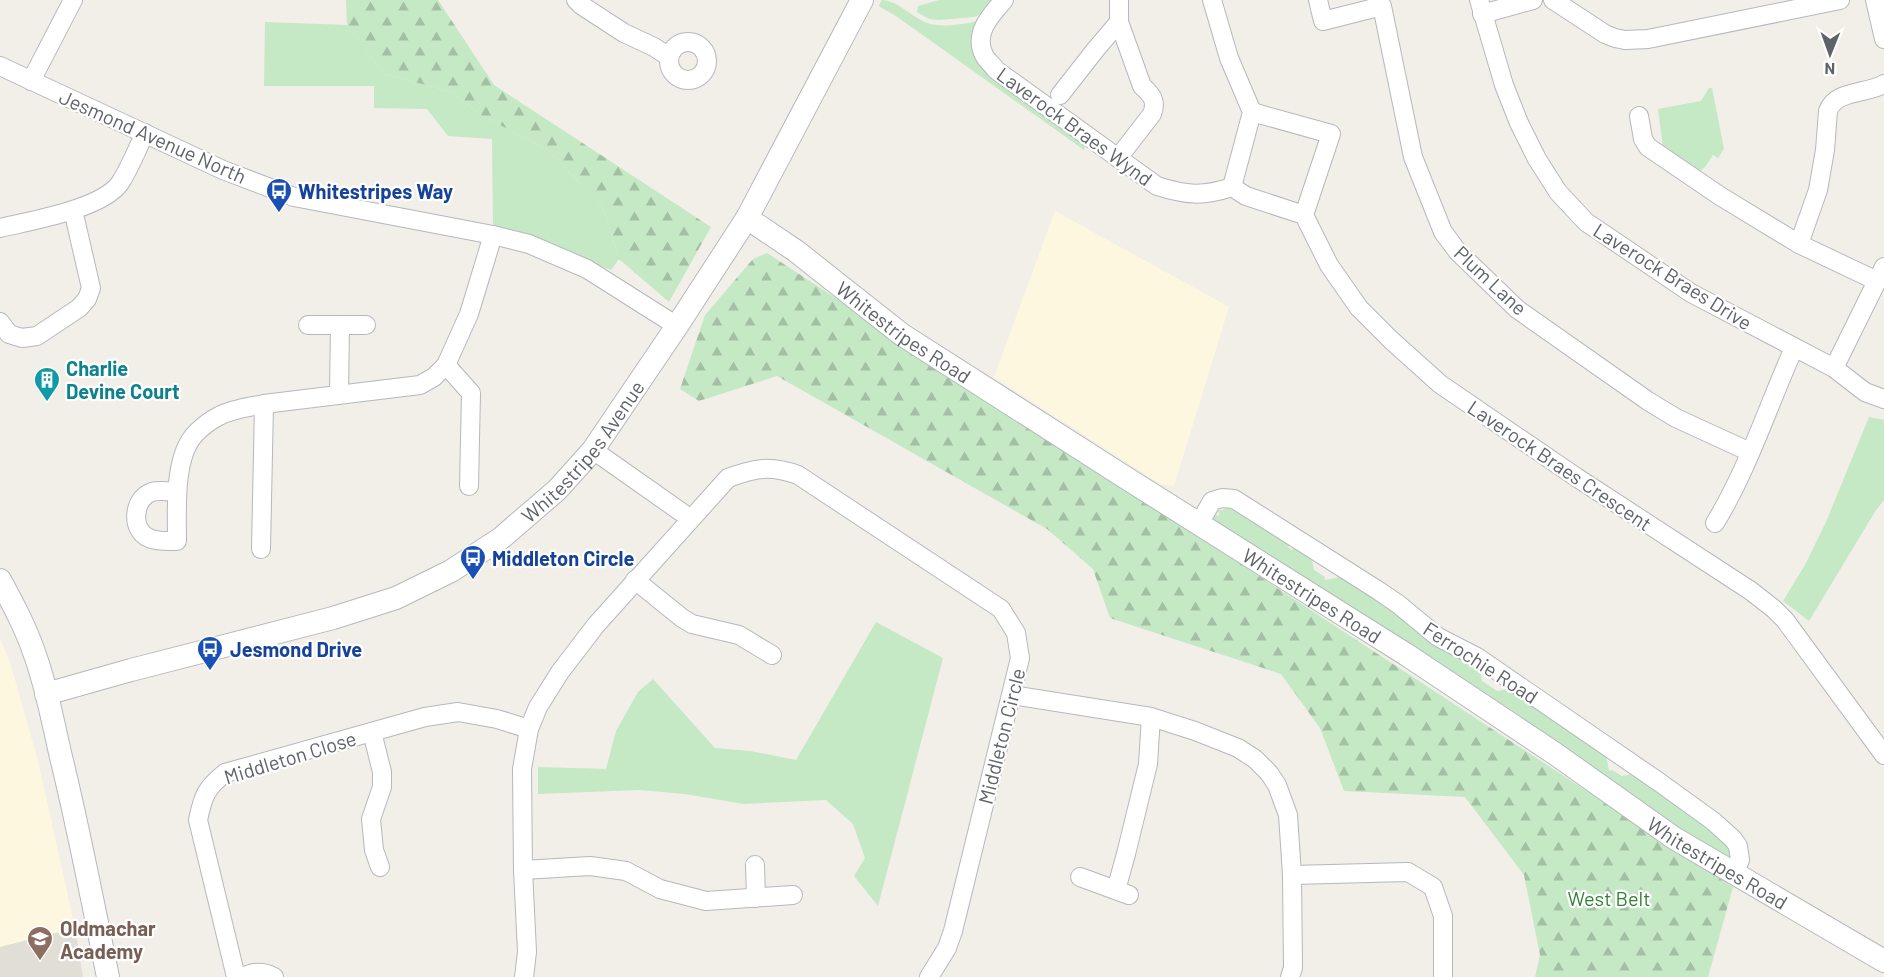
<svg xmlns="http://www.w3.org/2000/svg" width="1884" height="977" viewBox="0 0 1884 977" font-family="Barlow,sans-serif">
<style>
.commercial{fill:#fef7e0}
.education{fill:#e1ded6}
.green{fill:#c5e8c5}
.forest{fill:url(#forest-firs)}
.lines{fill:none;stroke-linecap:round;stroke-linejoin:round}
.minor-casing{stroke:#b5b8bc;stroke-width:20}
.tertiary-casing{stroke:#b5b8bc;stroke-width:24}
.minor{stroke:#fff;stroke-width:18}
.tertiary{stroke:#fff;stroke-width:22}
.labels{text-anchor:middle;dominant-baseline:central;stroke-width:4.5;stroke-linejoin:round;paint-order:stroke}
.street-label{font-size:20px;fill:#5f6368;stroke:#fff}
.transit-label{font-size:20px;font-weight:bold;fill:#164399;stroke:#fff;text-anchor:start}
.culture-label{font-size:20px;font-weight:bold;fill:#0d838f;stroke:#fff;text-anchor:start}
.park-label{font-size:20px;fill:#348238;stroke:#fff}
.education-label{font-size:20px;font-weight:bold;fill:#785e54;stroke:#fff;text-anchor:start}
</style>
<defs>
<pattern id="forest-firs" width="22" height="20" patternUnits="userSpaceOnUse" patternTransform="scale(1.5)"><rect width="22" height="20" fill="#c5e8c5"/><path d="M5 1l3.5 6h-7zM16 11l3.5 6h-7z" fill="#a3c0a4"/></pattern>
</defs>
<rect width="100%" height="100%" fill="#f1efe8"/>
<g class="commercial">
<polygon points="1055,211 1229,307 1174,486 1160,484 994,377"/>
<polygon points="0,639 10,662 38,761 75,928 0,947"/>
</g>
<polygon class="education" points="75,928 83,977 0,977 0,947"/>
<g class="green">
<path d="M882 0C898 1 911 16 925 22 940 29 963 24 979 21L975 39 1086 144 1084 150 896 16 880 7 879 5Z"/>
<polygon points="939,0 994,0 982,14 974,17 939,20 929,19 917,12 918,6"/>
<polygon points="265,22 347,25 384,74 452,92 482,116 547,149 603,207 619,259 611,270 493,226 492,139 448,136 427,109 374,108 374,86 264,86"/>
<polygon points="1709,88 1712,88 1724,149 1718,158 1713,155 1705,167 1698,172 1664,155 1658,109 1701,101"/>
<polygon points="1869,417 1884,420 1884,500 1876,510 1809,621 1783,601 1805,565 1826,522"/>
<polygon points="1228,508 1238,510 1275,532 1273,535 1276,537 1278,534 1291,542 1288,547 1292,550 1295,545 1311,555 1314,570 1325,577 1324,579 1326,580 1344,576 1479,665 1482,681 1497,691 1512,688 1605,751 1609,770 1611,771 1612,770 1622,776 1636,773 1695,813 1732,848 1732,857 1727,860 1212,520 1215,513 1218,516 1220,514 1217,511"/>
<polygon points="876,622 943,658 878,906 854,876 865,858 853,824 826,800 744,804 685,794 639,790 538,794 538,767 606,769 616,731 638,692 653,679 715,748 750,751 796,760"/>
</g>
<g class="forest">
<polygon points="346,0 438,0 494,85 711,227 669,302 619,259 603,207 547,149 482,116 452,92 384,74 347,25"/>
<polygon points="767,253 1733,887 1708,977 1535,977 1540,955 1524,875 1465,797 1344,791 1320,728 1281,674 1110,618 1093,569 1047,529 777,376 699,401 680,389 705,315 753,259"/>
</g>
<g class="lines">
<defs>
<g id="minor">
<polyline points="576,0 581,5 624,33 654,47 669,57"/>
<path d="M1004 0C991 15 973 33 984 55 986 60 993 65 996 70L1157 186C1186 195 1202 197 1232 187"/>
<polyline points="1212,0 1229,58 1252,112 1232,187"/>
<polyline points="1318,0 1323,21 1382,6 1413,157 1443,232 1458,252 1517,309 1648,401 1676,418 1750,452"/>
<polyline points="1479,0 1504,85 1519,123 1537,159 1558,192 1586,222 1691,293 1834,368 1865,392 1884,399"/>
<polyline points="1553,0 1605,34 1615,38 1625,40 1648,39 1840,0"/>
<polyline points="1875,0 1884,39"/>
<polyline points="1482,14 1533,0"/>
<circle cx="688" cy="61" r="19"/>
<polyline points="0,66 223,170 294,197 493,235 529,244 587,269 677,326"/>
<polyline points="31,81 73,0"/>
<polyline points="1060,95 1096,49 1119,22"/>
<polyline points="1252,112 1331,134 1304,215"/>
<polyline points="1639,116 1643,139 1648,147 1720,196 1799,244 1877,281"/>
<path d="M1118 158 1152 114C1157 101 1152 95 1142 86L1119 22V0"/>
<polyline points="1232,187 1246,196 1304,215 1329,265 1359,308 1391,340 1440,384 1576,477 1751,591 1774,609 1785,620 1884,755"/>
<path d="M0 228C30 221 102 209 120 183 130 168 137 149 145 133"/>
<path d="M1799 244 1818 190 1825 150 1828 111C1835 90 1867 94 1884 84"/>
<polyline points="0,322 9,334 22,338 37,336 79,308 87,299 91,288 73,210"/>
<polyline points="308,325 366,325"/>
<polyline points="446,365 471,393 469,486"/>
<polyline points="1834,368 1884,267"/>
<polyline points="339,394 340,325"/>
<polyline points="593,450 691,519"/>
<path d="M176 491C169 492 159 490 152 492 133 498 130 530 149 538 157 542 168 541 177 541 177 511 173 456 196 433 202 427 211 420 219 416 232 409 249 407 264 404L420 385 434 377 446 365 469 314 493 235"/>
<path d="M1715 523C1748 469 1768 406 1794 348"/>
<polyline points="1199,524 1212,501 1222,498 1234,499 1379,591 1398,604 1438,637 1477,657 1659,782 1713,821 1733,839 1738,846 1740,860 1734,873"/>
<polyline points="261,549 264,404"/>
<polyline points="635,580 682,618 692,624 739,635 772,655"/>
<polyline points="1012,695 1151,717 1195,731 1238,748 1255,759 1269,773 1277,785 1288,815 1292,875 1293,968 1290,977"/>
<polyline points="372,732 382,772 382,787 371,819 374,850 380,867"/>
<polyline points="755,865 756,898"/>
<polyline points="523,870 590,866 626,871 660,889 706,901 793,895"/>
<polyline points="1292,875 1408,872 1433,887 1443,916 1443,977"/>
<polyline points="1080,877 1129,895"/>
<polyline points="1116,890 1126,854 1148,764 1151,717"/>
<path d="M236 977 198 820C203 796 206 788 225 773L425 717 458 712 497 719 529 729"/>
<path d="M243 977C254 971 263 971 274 977"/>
<path d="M524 977 527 952 523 870 522 769 529 729 538 707 560 672 596 625 728 478C755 468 770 465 798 475L1001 609 1016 633 1020 658 953 931 947 948 929 977"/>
</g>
<g id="tertiary">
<path id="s1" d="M747 218 796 251 901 334 1123 476 1407 655 1554 753 1674 838 1884 961"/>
<path d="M0 580C13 604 26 628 35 655 47 688 53 723 61 757 79 830 93 904 108 977"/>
<path id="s2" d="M46 694 131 670 333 618 396 598 451 571 500 539 557 490 593 450 677 326 747 218 862 0"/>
</g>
</defs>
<use href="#minor" class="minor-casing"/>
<use href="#tertiary" class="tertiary-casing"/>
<use href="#minor" class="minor"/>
<use href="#tertiary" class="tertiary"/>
</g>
<defs>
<symbol id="bus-pin" viewBox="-11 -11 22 30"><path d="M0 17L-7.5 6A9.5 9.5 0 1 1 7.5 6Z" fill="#1a4fb4" stroke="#fff"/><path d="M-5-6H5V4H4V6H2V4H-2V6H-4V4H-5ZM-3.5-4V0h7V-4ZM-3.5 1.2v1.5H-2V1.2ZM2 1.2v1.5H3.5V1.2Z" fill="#fff"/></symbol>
<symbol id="building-pin" viewBox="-11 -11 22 30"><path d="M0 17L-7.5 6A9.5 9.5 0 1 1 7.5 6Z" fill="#0f9aa8" stroke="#fff"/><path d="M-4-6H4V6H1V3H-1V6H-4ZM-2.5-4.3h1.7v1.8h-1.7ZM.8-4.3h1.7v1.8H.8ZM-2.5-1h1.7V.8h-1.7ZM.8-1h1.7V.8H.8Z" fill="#fff"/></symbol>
<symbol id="school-pin" viewBox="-11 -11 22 30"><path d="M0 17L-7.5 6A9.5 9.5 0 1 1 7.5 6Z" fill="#8d6e63" stroke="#fff"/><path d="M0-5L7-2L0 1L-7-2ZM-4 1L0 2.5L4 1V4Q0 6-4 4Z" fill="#fff"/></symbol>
</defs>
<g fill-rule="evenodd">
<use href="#bus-pin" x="264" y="176" width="30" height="40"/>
<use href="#building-pin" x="32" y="365" width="30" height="40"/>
<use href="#bus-pin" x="458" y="543" width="30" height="40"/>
<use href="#bus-pin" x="195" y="634" width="30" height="40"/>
<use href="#school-pin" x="25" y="924" width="30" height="40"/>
</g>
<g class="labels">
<g class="street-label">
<text transform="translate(1075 126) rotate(36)">Laverock Braes Wynd</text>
<text transform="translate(153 136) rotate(24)">Jesmond Avenue North</text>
<text transform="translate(1673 276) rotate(32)">Laverock Braes Drive</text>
<text transform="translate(1491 280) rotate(43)">Plum Lane</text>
<text stroke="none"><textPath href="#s1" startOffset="194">Whitestripes Road</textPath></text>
<text stroke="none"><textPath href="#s2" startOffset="604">Whitestripes Avenue</textPath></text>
<text transform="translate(1560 465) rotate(34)">Laverock Braes Crescent</text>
<text stroke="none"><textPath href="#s1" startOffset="680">Whitestripes Road</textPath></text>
<text transform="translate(1481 662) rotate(33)">Ferrochie Road</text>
<text transform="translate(1001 736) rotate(-76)">Middleton Circle</text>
<text transform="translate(290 757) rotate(-17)">Middleton Close</text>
<text stroke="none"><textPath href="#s1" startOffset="1166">Whitestripes Road</textPath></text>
</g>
<g class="transit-label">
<text x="298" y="191">Whitestripes Way</text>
<text x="492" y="558">Middleton Circle</text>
<text x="230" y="649">Jesmond Drive</text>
</g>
<g class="culture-label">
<text x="66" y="368">Charlie<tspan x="66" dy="23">Devine Court</tspan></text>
</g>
<g class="park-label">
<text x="1609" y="898">West Belt</text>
</g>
<g class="education-label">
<text x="60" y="928">Oldmachar<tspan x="60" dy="23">Academy</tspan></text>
</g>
</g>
<g transform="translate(1830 54) rotate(181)" stroke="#ffffff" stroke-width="4.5" paint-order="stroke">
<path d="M0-4.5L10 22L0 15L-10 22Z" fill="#5f6368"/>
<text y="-9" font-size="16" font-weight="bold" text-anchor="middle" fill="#5f6368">N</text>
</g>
</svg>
